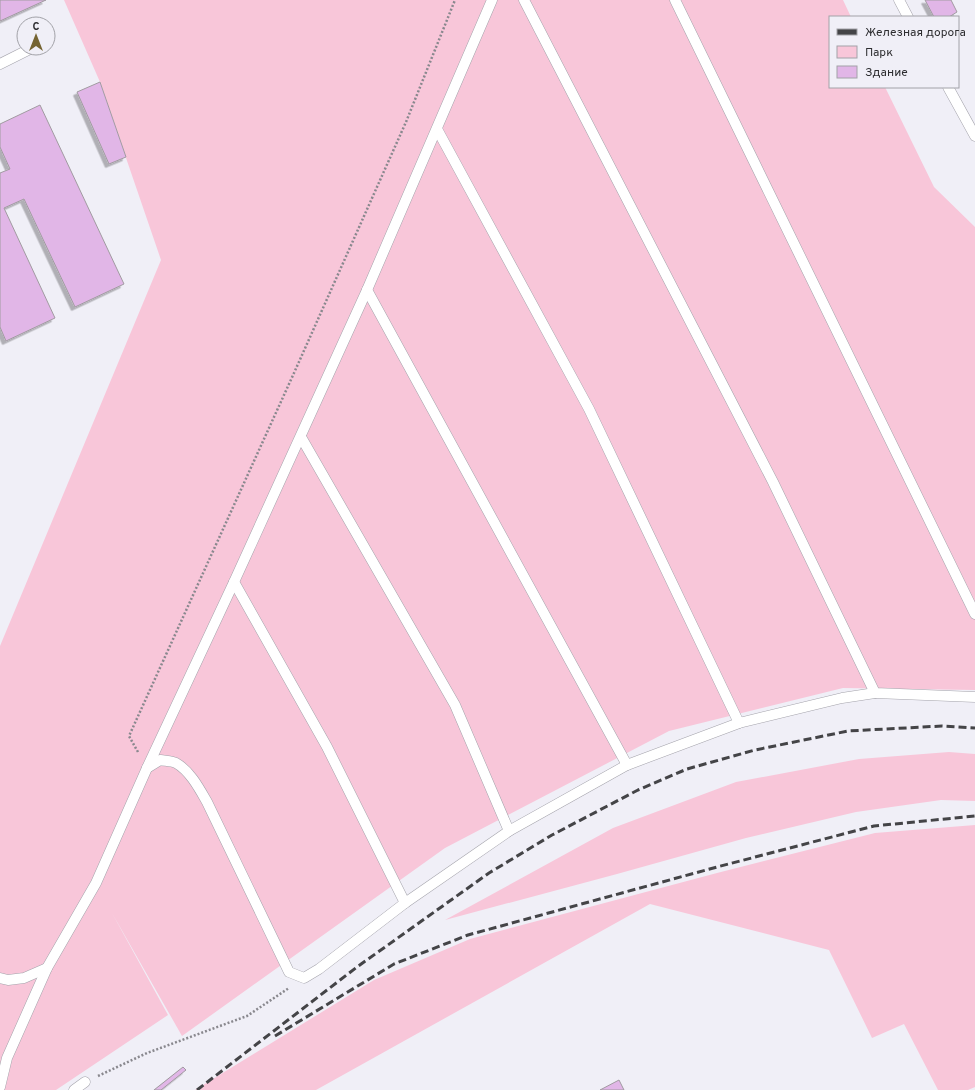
<svg xmlns="http://www.w3.org/2000/svg" width="975" height="1090" viewBox="0 0 975 1090" font-family="Overpass,sans-serif">
<style>
.green{fill:#f8c6d9}
.building{fill:#e1b6e7;stroke:#a19ba1;filter:url(#shadow)}
.lines{fill:none;stroke-linecap:round;stroke-linejoin:round}
.lane-casing{stroke:#a4a3ab;stroke-width:11}
.path{stroke:#89888e;stroke-width:2.5;stroke-dasharray:2 2;stroke-linecap:butt}
.lane{stroke:#fff;stroke-width:10}
.rail{stroke:#444447;stroke-width:3;stroke-dasharray:8 4;stroke-linecap:butt}
</style>
<defs>
<filter id="shadow"><feDropShadow dx="-3.5" dy="3.5" stdDeviation="0" flood-color="#0004"/></filter>
</defs>
<rect width="100%" height="100%" fill="#f0eff7"/>
<g class="green">
<polygon points="64,0 843,0 851,17 830,17 830,87 885,87 934,187 975,227 975,690 843,688 669,731 445,848 182,1036 112,913 168,1015 56,1090 0,1090 0,646 161,260 100,82"/>
<polygon points="949,752 975,754 975,801 941,800 856,812 746,838 617,874 445,920 613,828 736,782 859,759"/>
<polygon points="975,825 975,1087 968,1090 938,1090 904,1024 872,1038 829,950 650,904 316,1090 195,1090 374,980 470,939 717,873 875,833"/>
</g>
<g class="building">
<polygon points="0,0 46,0 0,21"/>
<polygon points="925,0 951,0 957,12 949,17 934,17"/>
<polygon points="100,82 126,157 109,164 77,92"/>
<polygon points="40,105 124,284 75,307 24,199 4,208 55,318 6,341 0,327 0,173 10,169 0,147 0,124"/>
<polygon points="183,1067 186,1070 161,1090 154,1090"/>
<polygon points="619,1080 624,1090 600,1090"/>
</g>
<g class="lines">
<defs>
<g id="lane">
<polyline points="524,0 773,482 875,693 975,697"/>
<polyline points="675,0 975,614"/>
<polyline points="899,0 908,17"/>
<polyline points="0,64 32,48"/>
<polyline points="948,87 975,136"/>
<polyline points="437,129 589,409 739,723 842,698 875,693"/>
<polyline points="367,290 627,765 739,723"/>
<polyline points="301,437 455,705 509,831 627,765"/>
<polyline points="234,582 327,747 405,903 509,831"/>
<path d="M147 768 160 760C165 761 172 761 176 763 190 771 199 788 207 802L289 972 304 978 319 969 405 903"/>
<polyline points="0,978 8,980 24,978 47,968 96,883 147,768 234,582 367,290 492,0"/>
<polyline points="0,1087 7,1058 47,968"/>
<polyline points="74,1090 85,1082"/>
</g>
</defs>
<use href="#lane" class="lane-casing"/>
<g class="path">
<polyline points="138,752 129,736 294,373 406,122 455,0"/>
<polyline points="98,1076 147,1053 247,1016 289,988"/>
</g>
<use href="#lane" class="lane"/>
<g class="rail">
<polyline points="275,1036 394,964 468,935 717,867 874,826 975,816"/>
<polyline points="197,1090 357,967 489,873 552,835 638,790 687,769 755,750 848,731 942,726 975,728"/>
</g>
</g>
<rect x="829" y="16" width="130" height="72" fill="#f0eff7" stroke="#a2a2a8"/>
<rect x="837" y="29" width="20" height="6" fill="#444447" stroke="#a2a2a8"/>
<text x="865" y="36" font-size="12" fill="#2e2e31">Железная дорога</text>
<rect x="837" y="46" width="20" height="12" fill="#f8c6d9" stroke="#a2a2a8"/>
<text x="865" y="56" font-size="12" fill="#2e2e31">Парк</text>
<rect x="837" y="66" width="20" height="12" fill="#e1b6e7" stroke="#a2a2a8"/>
<text x="865" y="76" font-size="12" fill="#2e2e31">Здание</text>
<g transform="translate(36 36)"><circle r="19" fill="#f0eff7" stroke="#a2a2a8"/>
<path d="M0-3L7 15L0 10L-7 15Z" fill="#756432"/>
<text y="-6" font-size="11" font-weight="bold" text-anchor="middle" fill="#2e2e31">С</text>
</g>
</svg>
